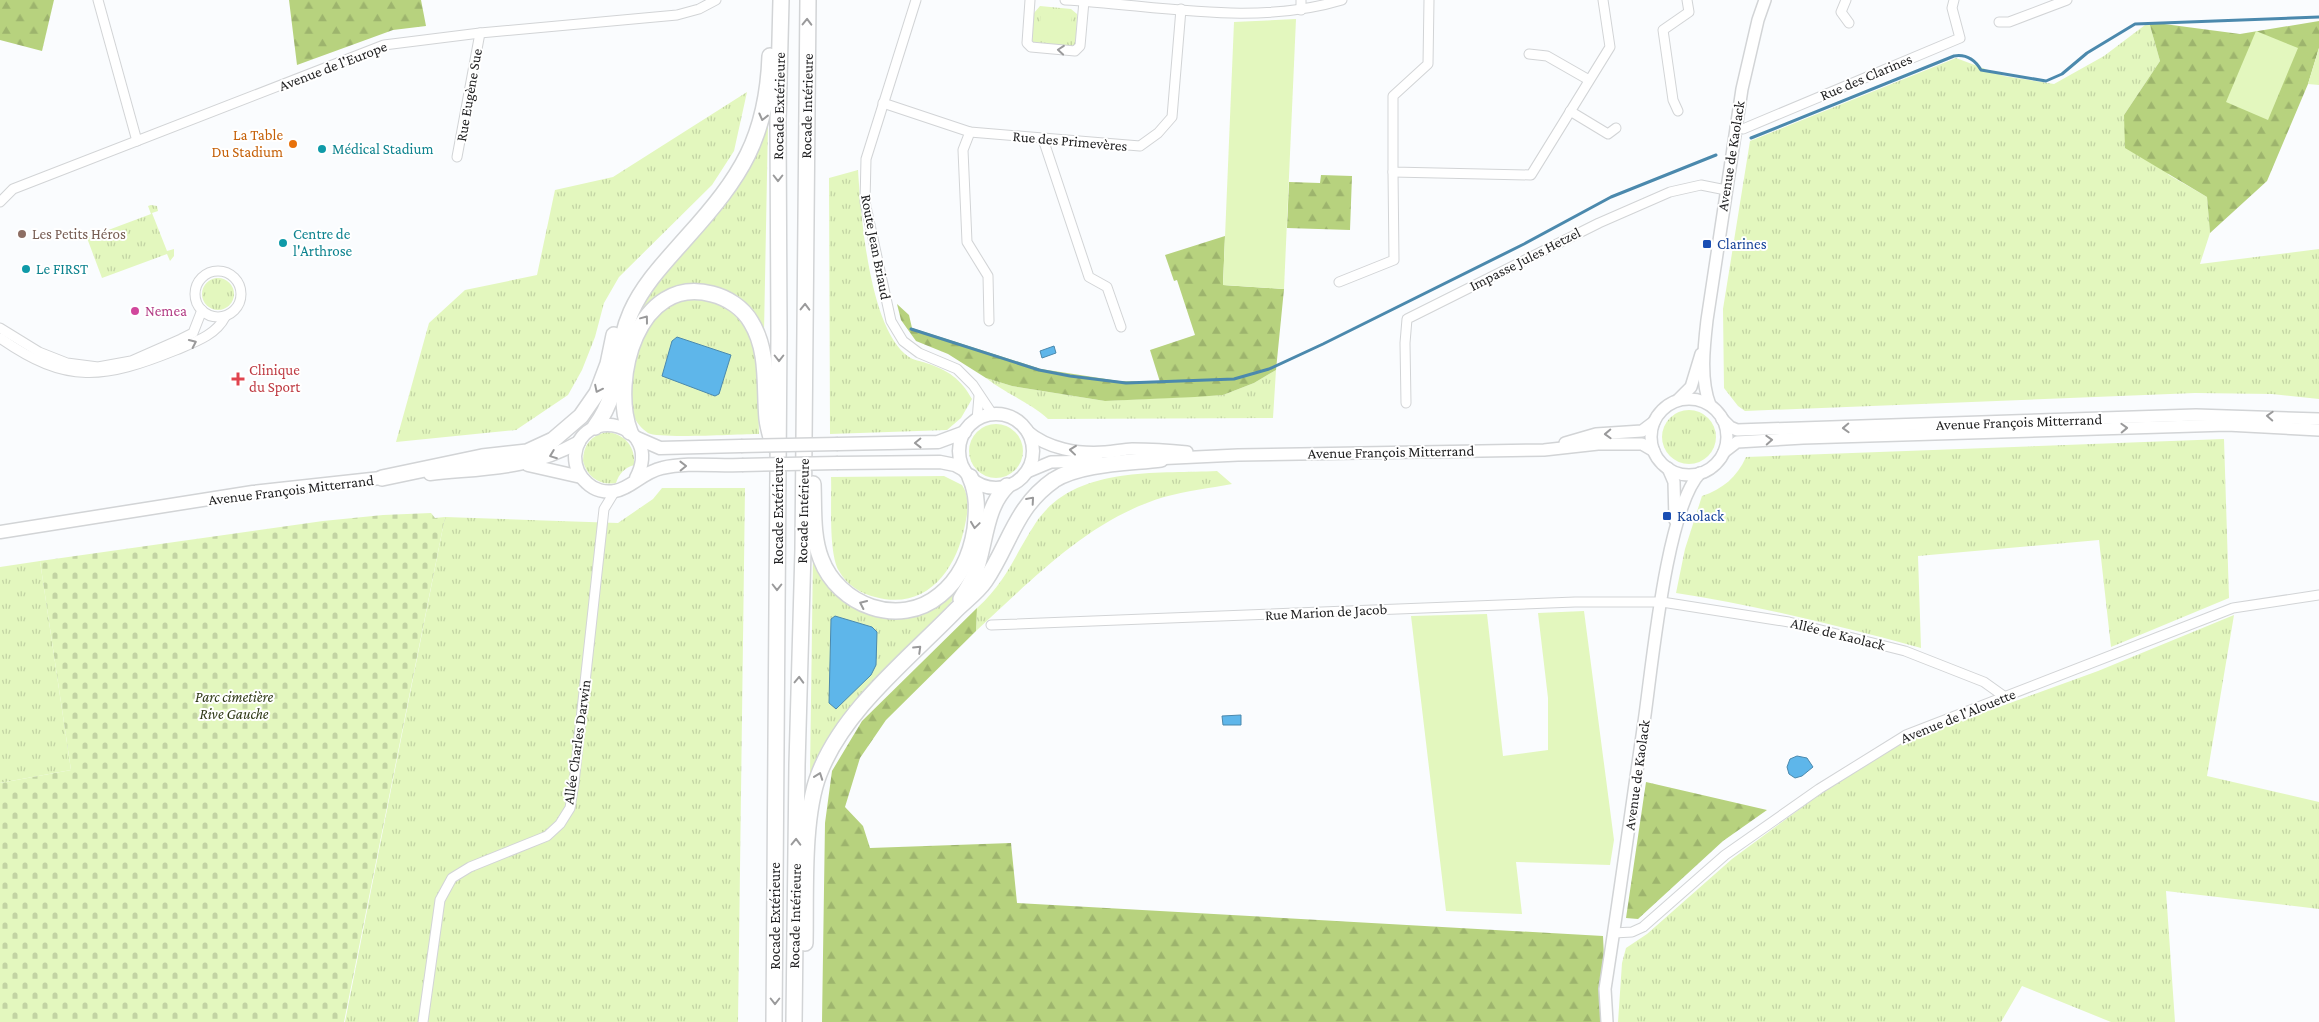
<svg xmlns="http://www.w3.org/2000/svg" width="2319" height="1022" viewBox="0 0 2319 1022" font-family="'Crimson Pro',serif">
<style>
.grass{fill:url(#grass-tufts)}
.forest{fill:url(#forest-firs)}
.cemetery{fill:url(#cemetery-stones)}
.garden{fill:#e3f7be}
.water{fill:#5eb6ea;stroke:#4b89ad}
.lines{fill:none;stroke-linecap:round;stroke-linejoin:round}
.stream{stroke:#4b89ad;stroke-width:3}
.street-casing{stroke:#d2d4d6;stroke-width:11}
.secondary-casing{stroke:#d2d4d6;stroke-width:14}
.primary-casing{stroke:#d2d4d6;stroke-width:15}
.highway-casing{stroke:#d2d4d6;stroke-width:18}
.street{stroke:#fff;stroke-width:9}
.secondary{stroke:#fff;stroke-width:11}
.primary{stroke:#fff;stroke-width:12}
.highway{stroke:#fff;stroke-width:15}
.primary-bridge-casing{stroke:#d2d4d6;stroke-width:15;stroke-linecap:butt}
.primary-bridge{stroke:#fff;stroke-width:12}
.oneway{stroke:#9a9a9b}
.food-dot{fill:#e8710a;stroke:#fff;stroke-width:2}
.culture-dot{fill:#0f9aa8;stroke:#fff;stroke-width:2}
.education-dot{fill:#8d6e63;stroke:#fff;stroke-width:2}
.transit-dot{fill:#1a4fb4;stroke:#fff;stroke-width:2}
.hotel-dot{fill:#d1479c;stroke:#fff;stroke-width:2}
.health-dot{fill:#e0444e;stroke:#fff;stroke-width:2}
.labels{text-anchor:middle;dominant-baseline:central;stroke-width:4;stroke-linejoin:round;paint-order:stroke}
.street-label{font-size:15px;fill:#1f1f20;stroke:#fff}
.food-label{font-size:15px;fill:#c56008;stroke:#fff;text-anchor:end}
.culture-label{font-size:15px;fill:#0d838f;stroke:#fff;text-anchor:start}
.education-label{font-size:15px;fill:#785e54;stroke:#fff;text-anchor:start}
.transit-label{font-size:15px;fill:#164399;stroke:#fff;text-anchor:start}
.hotel-label{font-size:15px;fill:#b23c85;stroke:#fff;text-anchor:start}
.health-label{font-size:15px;fill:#be3a42;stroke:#fff;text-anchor:start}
.park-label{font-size:15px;font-style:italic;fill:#303a17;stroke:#fff}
</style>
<defs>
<pattern id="grass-tufts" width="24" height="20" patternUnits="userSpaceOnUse" patternTransform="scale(1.25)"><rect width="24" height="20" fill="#e3f7be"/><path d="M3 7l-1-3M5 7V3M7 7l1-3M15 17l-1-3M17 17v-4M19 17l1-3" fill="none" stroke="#c2d3a3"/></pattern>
<pattern id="forest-firs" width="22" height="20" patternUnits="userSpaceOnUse" patternTransform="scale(1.25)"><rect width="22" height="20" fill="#b7d27e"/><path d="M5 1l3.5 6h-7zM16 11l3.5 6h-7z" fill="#9db46d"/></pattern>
<pattern id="cemetery-stones" width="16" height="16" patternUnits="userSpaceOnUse" patternTransform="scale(1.25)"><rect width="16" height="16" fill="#e3f7be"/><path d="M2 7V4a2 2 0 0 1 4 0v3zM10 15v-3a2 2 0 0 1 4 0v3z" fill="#c2d3a3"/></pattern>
</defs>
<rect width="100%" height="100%" fill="#fafcfe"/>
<g class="grass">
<polygon points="1040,6 1071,9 1077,14 1076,44 1072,46 1034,43 1031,40 1034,13"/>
<polygon points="2149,22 2160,61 2124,115 2169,175 2207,197 2210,233 2200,264 2319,249 2319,399 2272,394 2195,393 1745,411 1738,406 1724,388 1723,309 1750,141 1956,58 2004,76 2054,84 2104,56"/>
<polygon points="747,92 734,151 712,185 619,277 604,303 595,337 582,370 568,395 516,430 396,442 429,323 465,290 537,275 555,190 613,177"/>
<polygon points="768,123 764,333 755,318 691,286 629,339 640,303 752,157"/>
<path d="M858 170C861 215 869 330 909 357 913 360 921 361 926 363 948 370 961 379 972 399L961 418 947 430 830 434 829 178Z"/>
<polygon points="151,205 157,206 158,211 152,213 167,251 174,249 174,256 170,261 167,254 102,278 87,238 151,214 148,206"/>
<circle cx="218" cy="294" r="16"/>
<path d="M703 298C769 318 757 378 759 434 741 434 659 439 648 433 642 429 636 422 633 415 625 394 640 330 657 314 671 301 686 299 703 298Z"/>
<path d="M1276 370 1273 418 1048 419C1030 402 1006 394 986 378L1012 386 1105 401 1223 395 1254 383Z"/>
<circle cx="1689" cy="437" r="27"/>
<circle cx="996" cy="451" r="27"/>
<path d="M607 432C625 434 636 447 634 465 624 468 619 474 616 483 600 486 587 477 583 461 583 445 591 435 607 432Z"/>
<path d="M2224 439 2229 598 2111 647 2099 540 1918 556 1921 648C1840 626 1759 606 1676 593L1685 549 1702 496C1723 489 1737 477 1746 457Z"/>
<path d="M1217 471 1232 484C1210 488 1186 491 1164 497 1088 520 1033 579 976 631L977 608C1007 581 1014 556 1035 524 1073 465 1156 474 1217 471Z"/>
<path d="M944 476 962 485C970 497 968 512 965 525 956 571 926 611 875 597 861 594 846 584 839 571 828 552 832 500 831 477Z"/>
<polygon points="662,488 745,488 738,1022 345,1022 445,517 618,523 653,499"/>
<polygon points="813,556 830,588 847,603 863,612 877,616 894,617 971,572 952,601 822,751 810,774"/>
<polygon points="40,561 71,770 0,783 0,567"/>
<polygon points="2234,615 2207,776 2319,802 2319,909 2166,891 2175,1022 2111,1022 2022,986 2001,1022 1618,1022 1622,963 1626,948 1647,934 1732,859 1816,797 1900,743 2098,671"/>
</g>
<g class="forest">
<polygon points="0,0 54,0 42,51 0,40"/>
<polygon points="289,0 421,0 426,26 393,30 297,65"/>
<polygon points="2319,21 2319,48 2308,84 2267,181 2210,233 2207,197 2125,148 2124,115 2160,61 2149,22 2240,34"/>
<polygon points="1321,175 1352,176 1350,230 1287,228 1289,182 1320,183"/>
<polygon points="1225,236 1223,285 1284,289 1276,370 1254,383 1223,395 1195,397 1105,401 1012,386 986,378 948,354 916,341 901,320 897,304 909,315 912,328 1041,369 1119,381 1160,382 1150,350 1195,335 1177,280 1174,281 1165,255"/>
<polygon points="977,608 976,631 886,720 860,758 845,807 863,826 870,848 1011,843 1017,903 1603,936 1607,1022 822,1022 825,823 832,771 862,721"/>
<polygon points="1646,782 1767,810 1723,841 1638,919 1626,918"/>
</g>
<polygon class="cemetery" points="431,513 435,518 445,517 344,1022 0,1022 0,783 71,770 40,561 323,521 383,515"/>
<g class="garden">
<polygon points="1041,13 1072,16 1070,38 1039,35"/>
<polygon points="1296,19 1284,289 1223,285 1234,22"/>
<polygon points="2256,31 2298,48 2268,120 2226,102"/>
<polygon points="2319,48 2319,85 2308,84"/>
<polygon points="1584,611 1614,840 1610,865 1516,862 1522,914 1446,911 1411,616 1487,614 1503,756 1548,750 1548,698 1538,613"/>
</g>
<g class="water">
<polygon points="677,337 731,355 719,394 715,396 662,376 672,341"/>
<polygon points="1054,346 1056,353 1042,358 1040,351"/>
<polygon points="835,616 872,627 877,632 876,665 871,675 836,709 829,703 831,619"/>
<polygon points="1241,715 1241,725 1223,725 1222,716"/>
<polygon points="1797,756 1807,758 1813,767 1802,776 1795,778 1789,774 1787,767 1790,759"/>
</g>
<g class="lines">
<g class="stream">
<path d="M1751 138 1954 56C1966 54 1975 60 1981 70L2046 81 2062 74 2087 53 2135 24 2319 17"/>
<polyline points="911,329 1039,370 1070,376 1126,383 1234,379 1269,369 1323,344 1524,244 1611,197 1716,155"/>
</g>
<defs>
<g id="street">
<polyline points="98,0 137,141"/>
<polyline points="916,0 866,159 865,202 891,321 903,341 919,353 957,369 973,385 993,415"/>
<polyline points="1030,0 1027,43 1031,47 1075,51 1080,46 1084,1"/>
<path d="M1065 0C1157 5 1253 27 1342 0"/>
<polyline points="1429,0 1428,64 1393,96 1393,172 1531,175 1610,47 1603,0"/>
<polyline points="1846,0 1841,12 1849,23"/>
<polyline points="1301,10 1301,0"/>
<polyline points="1999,22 2009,22 2067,0"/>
<polyline points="1529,54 1547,56 1589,80"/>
<polyline points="883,103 970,132 1140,146 1158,133 1172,117 1181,9"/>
<polyline points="1570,111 1608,134 1616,128"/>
<polyline points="1678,111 1673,100 1663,30 1689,12 1687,0"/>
<polyline points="1735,127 1743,129 1960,38 1952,8 1954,0"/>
<polyline points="970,132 963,150 967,242 988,276 989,321"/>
<polyline points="1043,139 1089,277 1107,287 1121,327"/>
<polyline points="457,157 480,33"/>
<polyline points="0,202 13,189 384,45 480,33 677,15 699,9 716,0"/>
<circle cx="218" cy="294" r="23"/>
<polyline points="1339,282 1394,260 1393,172"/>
<polyline points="0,328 39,352 67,363 98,367 131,361 181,339 193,333 202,310"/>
<path d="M0 338C67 385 104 379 176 350 195 342 216 335 225 317"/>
<polyline points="1406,403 1405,343 1407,319 1599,223 1670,192 1701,185 1726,190"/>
<polyline points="977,420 979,396"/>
<polyline points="991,625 1575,602 1662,602 1789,622 1905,651 1984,682 2005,697"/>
<polyline points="1614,933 1632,932 1643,927 1725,855 1819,789 1906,735 2233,608 2319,595"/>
<polyline points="423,1022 440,900 452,878 470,867 547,836 560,824 570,808 574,783 604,509 615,491"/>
</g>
<g id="secondary">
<circle cx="1689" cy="437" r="38"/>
<polyline points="1678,400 1691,387 1701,354"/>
<path d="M1710 405C1700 380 1704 346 1707 320L1742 89 1758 20 1765 0"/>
<polyline points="1722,419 1730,427 1737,430 2196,415 2319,419"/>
<path d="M1027 431C1048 449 1078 454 1105 452 1114 452 1123 449 1132 449 1150 449 1168 450 1187 452"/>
<polyline points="1565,443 1596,434 1642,431 1654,422"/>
<polyline points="1724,452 1737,442 1803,438 2227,425 2319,430"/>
<polyline points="1154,459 1238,455 1544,450 1598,444 1642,444 1654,451"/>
<polyline points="1668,468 1674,482 1675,520"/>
<polyline points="1027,472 1051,462 1098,461"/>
<path d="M1607 1022 1605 989C1619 900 1631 811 1644 722 1652 668 1666 509 1700 473"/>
</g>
<g id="primary">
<circle cx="996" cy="451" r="37"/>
<polyline points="637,438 660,448 741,446"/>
<polyline points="838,444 938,442 965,432"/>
<polyline points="838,463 940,462 955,465 964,470"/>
<polyline points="528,465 581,477"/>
<path d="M430 474C485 468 529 470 579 442"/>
<path d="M636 478C665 423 580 403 575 456 575 466 579 476 587 483 594 490 605 493 615 491 630 489 643 472 662 468 687 462 716 466 742 465"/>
<polyline points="0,532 253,492 390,477"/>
</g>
<g id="highway">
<path d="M595 427C624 388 613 352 631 312 644 283 666 261 687 237 741 177 767 138 770 56"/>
<path d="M630 432C610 380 638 274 712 294 728 298 743 308 751 322 769 351 764 387 767 419 768 428 771 437 773 445"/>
<polyline points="382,478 482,457 527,452 553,440 581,416 597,393 608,364 614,335"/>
<path d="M813 484C814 509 812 536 821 559 838 605 899 629 940 595 960 579 971 554 975 529 977 510 978 495 970 477"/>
<path d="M961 599C965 592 970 585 973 578 986 548 983 510 1007 486"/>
<path d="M805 943C806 895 802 818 819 774 843 711 906 661 953 613 963 602 976 594 985 581 1010 544 1015 507 1054 480 1081 463 1130 463 1161 459"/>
<polyline points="774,1022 779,334 778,121 781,0"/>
<polyline points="794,1022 797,765 803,550 808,0"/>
</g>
</defs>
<use href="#street" class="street-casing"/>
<use href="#secondary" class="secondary-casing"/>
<use href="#primary" class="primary-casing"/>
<use href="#highway" class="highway-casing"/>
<use href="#street" class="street"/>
<use href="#secondary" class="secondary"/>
<use href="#primary" class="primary"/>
<use href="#highway" class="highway"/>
<defs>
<g id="primary-bridge">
<polyline points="741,446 838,444"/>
<polyline points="742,465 838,463"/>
</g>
</defs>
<use href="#primary-bridge" class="primary-bridge-casing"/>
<use href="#primary-bridge" class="primary-bridge"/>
</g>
<defs><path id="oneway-chevron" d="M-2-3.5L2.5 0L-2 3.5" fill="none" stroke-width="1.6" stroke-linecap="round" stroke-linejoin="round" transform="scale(1.25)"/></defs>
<g class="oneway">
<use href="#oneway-chevron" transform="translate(807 22) rotate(-89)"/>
<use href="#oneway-chevron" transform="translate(1061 50) rotate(-175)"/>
<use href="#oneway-chevron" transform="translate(763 117) rotate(104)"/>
<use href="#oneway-chevron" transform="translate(778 178) rotate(90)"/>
<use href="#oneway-chevron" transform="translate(805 307) rotate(-89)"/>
<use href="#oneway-chevron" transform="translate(645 319) rotate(-53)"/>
<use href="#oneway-chevron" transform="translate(193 343) rotate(-25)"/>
<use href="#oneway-chevron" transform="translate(779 358) rotate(90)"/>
<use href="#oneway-chevron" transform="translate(598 389) rotate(116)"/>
<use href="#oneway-chevron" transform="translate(2270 416) rotate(-177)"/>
<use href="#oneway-chevron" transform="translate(1846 428) rotate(178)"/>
<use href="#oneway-chevron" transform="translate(2124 428) rotate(-2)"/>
<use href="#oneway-chevron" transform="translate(1608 434) rotate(178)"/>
<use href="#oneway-chevron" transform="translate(1769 440) rotate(-3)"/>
<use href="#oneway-chevron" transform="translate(918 443) rotate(179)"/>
<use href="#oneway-chevron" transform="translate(1073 450) rotate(-174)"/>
<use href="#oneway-chevron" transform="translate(553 455) rotate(159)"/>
<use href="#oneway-chevron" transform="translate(683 466) rotate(-1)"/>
<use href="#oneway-chevron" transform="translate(1031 500) rotate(-49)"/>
<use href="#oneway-chevron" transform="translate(975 525) rotate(98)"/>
<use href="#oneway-chevron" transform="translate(777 587) rotate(90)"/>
<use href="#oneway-chevron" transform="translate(863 604) rotate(-155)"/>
<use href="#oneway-chevron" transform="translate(918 649) rotate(-44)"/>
<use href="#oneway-chevron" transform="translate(799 680) rotate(-88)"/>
<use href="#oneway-chevron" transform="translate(819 776) rotate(-70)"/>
<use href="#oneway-chevron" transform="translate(796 842) rotate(-89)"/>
<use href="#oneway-chevron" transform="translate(775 1001) rotate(90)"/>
</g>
<circle class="food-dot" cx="293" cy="144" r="5"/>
<g class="culture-dot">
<circle cx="322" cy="149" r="5"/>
<circle cx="283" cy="243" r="5"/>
<circle cx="26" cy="269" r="5"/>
</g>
<circle class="education-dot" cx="22" cy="234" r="5"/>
<g class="transit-dot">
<rect x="1702" y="239" width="10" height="10" rx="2.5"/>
<rect x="1662" y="511" width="10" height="10" rx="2.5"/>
</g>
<circle class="hotel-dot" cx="135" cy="311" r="5"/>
<path class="health-dot" d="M235.5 371.5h5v5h5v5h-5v5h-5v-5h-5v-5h5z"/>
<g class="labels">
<g class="street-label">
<text transform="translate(333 66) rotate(-21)">Avenue de l'Europe</text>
<text transform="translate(1866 77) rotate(-23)">Rue des Clarines</text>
<text transform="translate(469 95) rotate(-80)">Rue Eugène Sue</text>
<text transform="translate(779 106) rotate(-89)">Rocade Extérieure</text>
<text transform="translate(807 106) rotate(-89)">Rocade Intérieure</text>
<text transform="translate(1070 141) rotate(5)">Rue des Primevères</text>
<text transform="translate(1731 156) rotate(-81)">Avenue de Kaolack</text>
<text transform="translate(876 247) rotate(79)">Route Jean Briaud</text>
<text transform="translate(1525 259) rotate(-27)">Impasse Jules Hetzel</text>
<text transform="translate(2019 422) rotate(-2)">Avenue François Mitterrand</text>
<text transform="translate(1391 452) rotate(-1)">Avenue François Mitterrand</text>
<text transform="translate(291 490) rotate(-7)">Avenue François Mitterrand</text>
<text transform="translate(778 511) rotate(-90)">Rocade Extérieure</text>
<text transform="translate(803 511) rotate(-89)">Rocade Intérieure</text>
<text transform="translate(1326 612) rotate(-3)">Rue Marion de Jacob</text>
<text transform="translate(1838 634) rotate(14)">Allée de Kaolack</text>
<text transform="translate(1958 716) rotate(-22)">Avenue de l'Alouette</text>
<text transform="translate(577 742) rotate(-82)">Allée Charles Darwin</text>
<text transform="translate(1637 775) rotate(-82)">Avenue de Kaolack</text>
<text transform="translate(775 916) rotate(-90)">Rocade Extérieure</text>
<text transform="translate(795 916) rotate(-89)">Rocade Intérieure</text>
</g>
<g class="food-label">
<text x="283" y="135">La Table<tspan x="283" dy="17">Du Stadium</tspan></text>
</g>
<g class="culture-label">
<text x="332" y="149">Médical Stadium</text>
<text x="293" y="234">Centre de<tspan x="293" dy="17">l'Arthrose</tspan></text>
<text x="36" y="269">Le FIRST</text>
</g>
<g class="education-label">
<text x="32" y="234">Les Petits Héros</text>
</g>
<g class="transit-label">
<text x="1717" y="244">Clarines</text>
<text x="1677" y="516">Kaolack</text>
</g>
<g class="hotel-label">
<text x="145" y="311">Nemea</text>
</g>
<g class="health-label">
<text x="249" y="370">Clinique<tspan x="249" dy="17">du Sport</tspan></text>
</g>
<g class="park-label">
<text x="234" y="697">Parc cimetière<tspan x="234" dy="17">Rive Gauche</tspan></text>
</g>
</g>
</svg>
